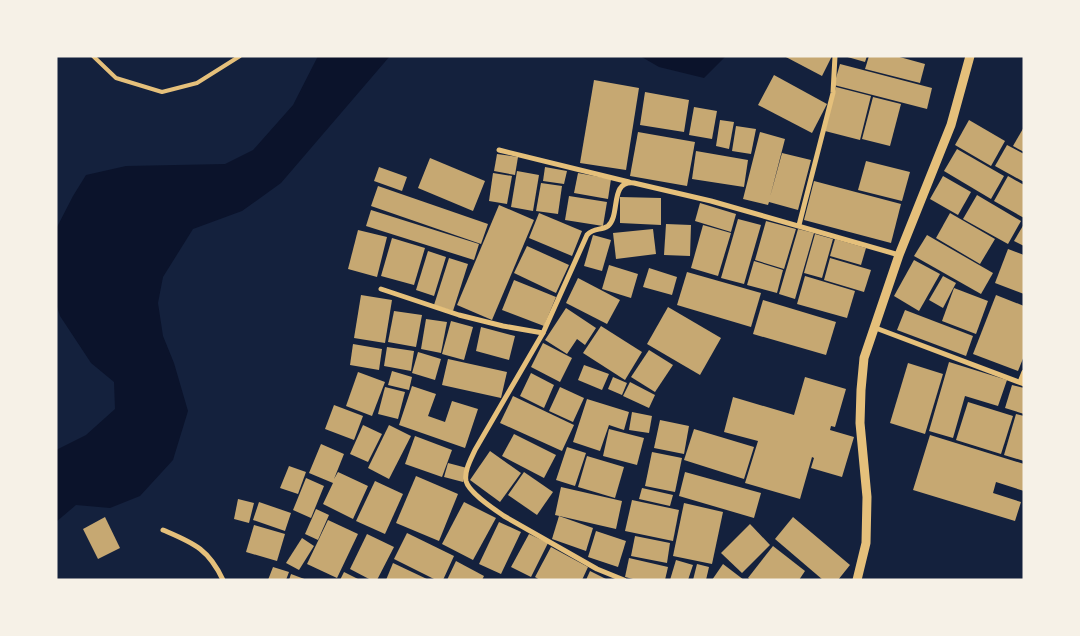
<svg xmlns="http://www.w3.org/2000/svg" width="1080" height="636" viewBox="0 0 1080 636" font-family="'Open Sans',sans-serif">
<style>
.water{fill:#0b132b}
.building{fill:#c6a872}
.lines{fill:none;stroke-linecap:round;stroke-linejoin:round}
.service{stroke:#e5c07b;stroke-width:4}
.minor{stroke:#e5c07b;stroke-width:5}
.tertiary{stroke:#e5c07b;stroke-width:9}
</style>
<rect width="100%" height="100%" fill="#14213d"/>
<g class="water">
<polygon points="318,56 390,56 281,183 242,211 193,229 163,277 158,303 163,336 174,363 188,411 173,460 140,496 110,508 76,505 56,522 56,450 86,435 115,409 114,382 91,363 60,316 56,303 56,229 73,196 86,175 126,166 225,164 253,150 293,105"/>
<polygon points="640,56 726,56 704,78 659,67"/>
</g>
<g class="building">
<polygon points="784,56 832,56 822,76"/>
<polygon points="844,56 867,56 865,62"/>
<polygon points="869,56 896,56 925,64 920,83 865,69"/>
<polygon points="840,64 932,88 927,109 834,85"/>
<polygon points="774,75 827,104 812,133 758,105"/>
<polygon points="594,80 639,88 626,170 580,163"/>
<polygon points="836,87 871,96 860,140 825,131"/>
<polygon points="645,92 689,100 684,132 640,125"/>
<polygon points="873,97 901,104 890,146 862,139"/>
<polygon points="694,107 717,111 712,139 689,135"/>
<polygon points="720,120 734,122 729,149 716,146"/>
<polygon points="969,120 1005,141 991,166 955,145"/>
<polygon points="736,126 756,129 751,154 732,151"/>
<polygon points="1024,127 1024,152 1013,146"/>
<polygon points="638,132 695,142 687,186 630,176"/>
<polygon points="760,132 785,139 770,197 782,153 811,160 798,210 769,202 768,205 743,199"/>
<polygon points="1007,145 1024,154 1024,182 995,166"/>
<polygon points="957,149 1004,176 991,199 944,171"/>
<polygon points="696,151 748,160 744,187 692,179"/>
<polygon points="497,154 518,157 515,175 494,171"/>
<polygon points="430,158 485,181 473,211 418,188"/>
<polygon points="866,161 910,172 902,201 858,190"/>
<polygon points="379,167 407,177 402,191 374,181"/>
<polygon points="545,167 567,171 564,184 543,181"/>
<polygon points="517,171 539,175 533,211 511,207"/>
<polygon points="493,173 512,176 507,204 489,201"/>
<polygon points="578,173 611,179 608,199 574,193"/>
<polygon points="943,176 971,192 958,215 930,199"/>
<polygon points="1008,176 1024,185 1024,218 994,201"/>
<polygon points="814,181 901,204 891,243 804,220"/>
<polygon points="541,183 562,186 558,214 536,211"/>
<polygon points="378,186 488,224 481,244 371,206"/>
<polygon points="977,195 1021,221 1008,244 963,219"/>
<polygon points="569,196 607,202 603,226 565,220"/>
<polygon points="620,197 661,198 661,225 620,223"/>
<polygon points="700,203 736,214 731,232 695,221"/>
<polygon points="499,205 534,220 492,320 457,305"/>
<polygon points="371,210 479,244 474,260 366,226"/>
<polygon points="539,213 582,231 572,256 529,238"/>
<polygon points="950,213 995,239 980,264 936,238"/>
<polygon points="738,219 761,225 744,284 721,278"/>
<polygon points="766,221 796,229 784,269 755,260"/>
<polygon points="666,224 691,225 690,256 664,255"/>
<polygon points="1024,224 1024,246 1014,241"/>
<polygon points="703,225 731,233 718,276 691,268"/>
<polygon points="653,229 656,254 616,259 613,233"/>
<polygon points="798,229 814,233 795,299 779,294"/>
<polygon points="358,230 387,237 377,277 348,269"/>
<polygon points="815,234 833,239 822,278 804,273"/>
<polygon points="593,235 611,240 602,271 584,266"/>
<polygon points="927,235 993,273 981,294 914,256"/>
<polygon points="392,238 425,248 414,285 381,276"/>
<polygon points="835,239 866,248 861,265 830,256"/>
<polygon points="527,246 569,265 556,293 514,273"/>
<polygon points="1008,249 1024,255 1024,294 995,283"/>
<polygon points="428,251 446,257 434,296 416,290"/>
<polygon points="449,258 468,264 453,311 434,305"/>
<polygon points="830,258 871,270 864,292 824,280"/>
<polygon points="914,260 940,274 919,311 894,296"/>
<polygon points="754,261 783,270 777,293 747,285"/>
<polygon points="609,265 638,274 631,298 602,289"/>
<polygon points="649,268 677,277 672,295 643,287"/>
<polygon points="687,272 761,293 751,327 677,305"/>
<polygon points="805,276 855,291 847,318 797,304"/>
<polygon points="943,276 956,283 943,308 929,300"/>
<polygon points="578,278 620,300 607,324 566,303"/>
<polygon points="514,280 556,297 544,326 502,310"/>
<polygon points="954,288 988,301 976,334 942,321"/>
<polygon points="361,295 392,300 385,343 354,338"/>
<polygon points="996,295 1024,306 1024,356 1018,371 973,354"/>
<polygon points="763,300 836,322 826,355 753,334"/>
<polygon points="668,307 721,338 700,375 647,344"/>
<polygon points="566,308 596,328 585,345 577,339 567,354 545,340"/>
<polygon points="905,310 973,336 966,356 897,330"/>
<polygon points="394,311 422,315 416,347 388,342"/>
<polygon points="426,319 447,322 441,353 421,349"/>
<polygon points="451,321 473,327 464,360 442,354"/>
<polygon points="601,326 642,352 625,380 583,353"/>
<polygon points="481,327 515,336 509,360 476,351"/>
<polygon points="543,343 572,358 560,382 531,367"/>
<polygon points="353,344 382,349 379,370 350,365"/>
<polygon points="387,347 414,351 411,371 384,366"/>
<polygon points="649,350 673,365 655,392 631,377"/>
<polygon points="418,352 441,359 435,380 412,373"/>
<polygon points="448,359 507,372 501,398 442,385"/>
<polygon points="949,362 1007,380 998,406 965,396 953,438 929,431"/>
<polygon points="908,363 943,374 925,434 890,423"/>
<polygon points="584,365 609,374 602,390 578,380"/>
<polygon points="392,371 412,377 409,390 388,385"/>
<polygon points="358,372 385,382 372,416 346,406"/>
<polygon points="531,373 554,385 544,408 520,396"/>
<polygon points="613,377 627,383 622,395 608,389"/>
<polygon points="805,377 846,389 835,427 831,426 830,430 854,437 842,477 811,468 814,458 812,457 800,499 745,483 758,441 724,432 733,397 794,415"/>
<polygon points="630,382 655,395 649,408 623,396"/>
<polygon points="1012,385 1024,388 1024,414 1005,408"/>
<polygon points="412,386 436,394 428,416 445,422 452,401 478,409 465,448 399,425"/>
<polygon points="385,387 405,392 398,419 378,414"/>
<polygon points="560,387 584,398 573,422 549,411"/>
<polygon points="513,396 574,425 562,451 500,423"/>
<polygon points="587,399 629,412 624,430 609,425 600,451 573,442"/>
<polygon points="968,402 1013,416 1001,454 956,440"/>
<polygon points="334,405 363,416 354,440 325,429"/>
<polygon points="632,412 652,416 649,433 629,430"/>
<polygon points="1016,414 1024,416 1024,461 1004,455"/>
<polygon points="660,420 689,426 684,454 654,448"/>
<polygon points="363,425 382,434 368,462 350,454"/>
<polygon points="389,425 411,436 389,479 368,468"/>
<polygon points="609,429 644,438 637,465 603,456"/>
<polygon points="694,429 754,447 744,479 684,460"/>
<polygon points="514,434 556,455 544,478 502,456"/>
<polygon points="930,435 1024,464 1024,491 996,482 993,493 1021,502 1015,521 913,490"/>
<polygon points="415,436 452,450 442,477 405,464"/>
<polygon points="321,444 344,454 334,479 338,472 368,486 353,519 323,504 333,483 309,473"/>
<polygon points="567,447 586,453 575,486 556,480"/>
<polygon points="490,451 521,473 500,502 470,480"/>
<polygon points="652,452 682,458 675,492 645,486"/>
<polygon points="587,456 624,467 615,498 578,487"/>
<polygon points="448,463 467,468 463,482 444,477"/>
<polygon points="289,466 306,472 298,494 280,488"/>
<polygon points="524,472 553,492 537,515 508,495"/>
<polygon points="685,472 761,493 754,518 679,496"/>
<polygon points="416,476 458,494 439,541 396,523"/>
<polygon points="306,478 324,486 311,518 293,510"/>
<polygon points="375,481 403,494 385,534 356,521"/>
<polygon points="561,487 622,501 616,529 555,515"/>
<polygon points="642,488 673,495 670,506 639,499"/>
<polygon points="238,499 254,503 249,523 234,519"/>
<polygon points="632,500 679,510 673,541 625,531"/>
<polygon points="259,502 291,513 285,531 253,520"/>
<polygon points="464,502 496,518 473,560 442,544"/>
<polygon points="684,503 723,512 712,564 673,556"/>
<polygon points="316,509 329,515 318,540 305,534"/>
<polygon points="559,516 593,528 586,551 552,539"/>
<polygon points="105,517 120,548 98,559 83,529"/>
<polygon points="793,517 850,565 838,580 823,580 775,539"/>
<polygon points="328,520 358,534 337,578 307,564"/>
<polygon points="499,522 521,532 501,574 479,564"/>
<polygon points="750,524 770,545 742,573 721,553"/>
<polygon points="254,525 285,534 277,561 246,552"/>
<polygon points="596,531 626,541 618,567 588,557"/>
<polygon points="407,533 454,556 443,580 436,580 394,559"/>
<polygon points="367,534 394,547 377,580 371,580 350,569"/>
<polygon points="529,534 548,543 531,577 511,567"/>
<polygon points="635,536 670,543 667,563 631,556"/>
<polygon points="302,538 314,546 299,570 286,563"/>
<polygon points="773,546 805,571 799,580 751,580 748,578"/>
<polygon points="551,547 588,567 582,580 540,580 535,577"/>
<polygon points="629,558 668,567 665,580 637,580 625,577"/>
<polygon points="676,560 693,565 688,580 670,580"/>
<polygon points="456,561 484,576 482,580 447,580"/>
<polygon points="393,563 429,580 386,580"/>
<polygon points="697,564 709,567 706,580 693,580"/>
<polygon points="723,564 744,580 712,580"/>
<polygon points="273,567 289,572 286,580 268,580"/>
<polygon points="590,571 608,580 586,580"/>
<polygon points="344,572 360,580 340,580"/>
<polygon points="291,574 307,580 289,580"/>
</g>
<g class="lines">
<polyline class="service" points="93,56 116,78 162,92 197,83 240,56"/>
<g class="minor">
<polyline points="499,150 629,182"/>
<polyline points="799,225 833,93 835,56"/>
<polyline points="381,289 459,315 503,326 543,333"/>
<polyline points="873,327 1024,384"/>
<polyline points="1020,382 1024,372"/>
<path d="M163 530C193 543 208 548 223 580"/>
<path d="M624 580 597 569 504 516C494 509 469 493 466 481 464 471 471 459 475 450L543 333 587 235C594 227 601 231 608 226 621 215 609 180 634 183L711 201 899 255"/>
</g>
<polyline class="tertiary" points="857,580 866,543 867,497 860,423 861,390 864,358 899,255 951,125 970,56"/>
</g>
<rect width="1080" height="636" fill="none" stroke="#f6f1e7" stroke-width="115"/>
</svg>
